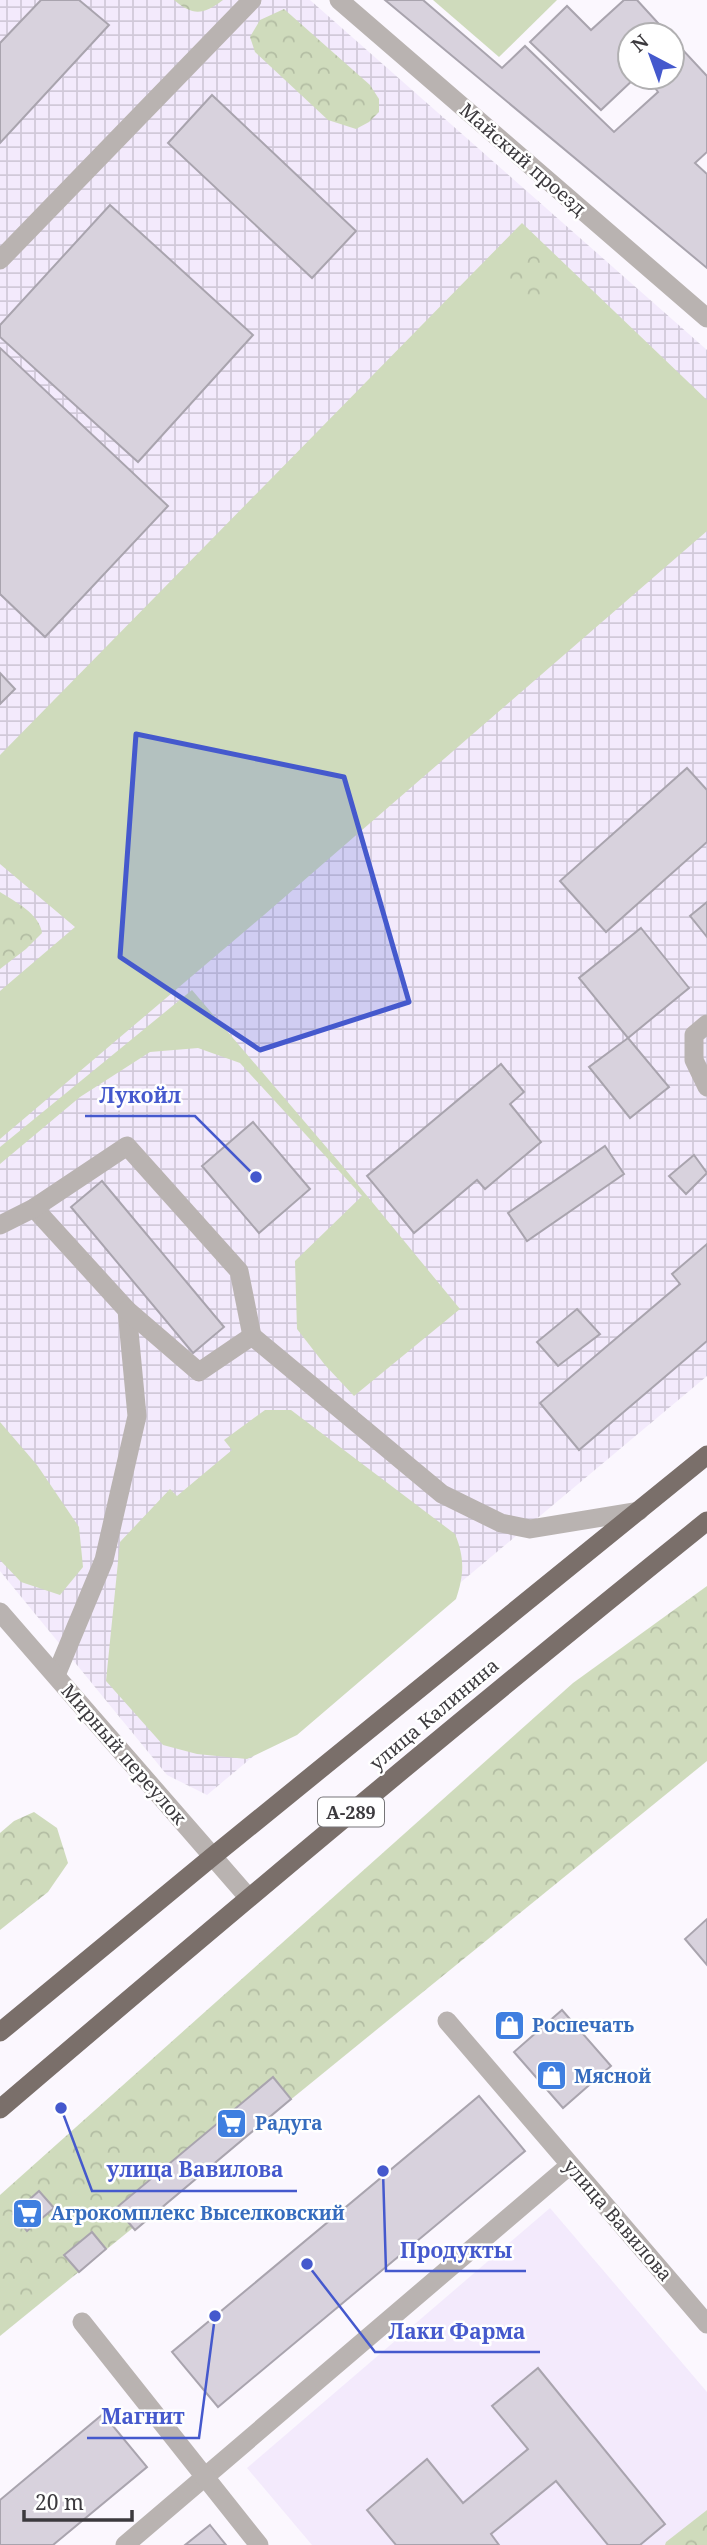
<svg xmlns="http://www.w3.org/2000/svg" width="707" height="2545" viewBox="0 0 707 2545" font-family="'Noto Serif',serif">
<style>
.industrial{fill:url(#industrial-grid)}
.built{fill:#f3eafc}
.grass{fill:#cfdbbc}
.forest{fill:url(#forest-crowns)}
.building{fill:#d8d2dd;stroke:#a9a4ae;stroke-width:2}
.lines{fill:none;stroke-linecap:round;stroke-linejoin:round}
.service{stroke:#b9b3b1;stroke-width:19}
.minor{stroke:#b9b3b1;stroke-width:19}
.trunk{stroke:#7a6f6a;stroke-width:19}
.marked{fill:#4559cd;fill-opacity:0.2;stroke:#4559cd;stroke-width:5;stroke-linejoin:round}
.labels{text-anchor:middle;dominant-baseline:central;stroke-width:5;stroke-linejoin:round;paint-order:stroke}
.shield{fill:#fff;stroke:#767578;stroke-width:2}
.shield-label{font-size:18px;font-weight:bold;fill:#3c3a3e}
.street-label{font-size:19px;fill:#3c3a3e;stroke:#fff}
.shop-label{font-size:19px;font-weight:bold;fill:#366cbe;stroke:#fff;text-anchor:start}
.leader{fill:none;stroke:#4559cd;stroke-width:2.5}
.callout-dot{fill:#4559cd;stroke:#fff;stroke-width:2.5}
.callout-label{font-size:21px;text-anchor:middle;font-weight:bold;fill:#4559cd;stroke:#fff;stroke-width:5;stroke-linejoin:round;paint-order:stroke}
</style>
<defs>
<pattern id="industrial-grid" width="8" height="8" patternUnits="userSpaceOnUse" patternTransform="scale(1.75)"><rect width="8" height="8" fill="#f3eafc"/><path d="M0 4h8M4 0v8" fill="none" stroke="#d1c9d9"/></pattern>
<pattern id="forest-crowns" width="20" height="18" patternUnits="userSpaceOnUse" patternTransform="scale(1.75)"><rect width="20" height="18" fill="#cfdbbc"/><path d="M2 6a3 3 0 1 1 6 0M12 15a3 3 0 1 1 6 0" fill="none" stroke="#b3bda3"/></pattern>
</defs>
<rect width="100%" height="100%" fill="#fbf7fe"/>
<polygon class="industrial" points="0,0 310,0 707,350 707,1376 207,1795 167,1775 0,1571"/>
<polygon class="built" points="550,2208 707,2392 707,2545 312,2545 247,2468"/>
<g class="grass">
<polygon points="433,0 557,0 499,57"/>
<polygon points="522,223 707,400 707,531 264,915 0,1139 0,991 75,927 0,864 0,755"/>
<polygon points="192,990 345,1169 460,1309 354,1396 325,1365 297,1329 295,1261 362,1196 240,1063 198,1048 150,1052 80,1097 0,1164 0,1147"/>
<path d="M265 1410H291L455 1534C465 1558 464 1575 456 1599L297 1735 247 1759 197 1754 163 1745 106 1681 120 1542 170 1489 177 1496 232 1450 224 1440Z"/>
<polygon points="0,1422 37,1465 79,1527 83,1567 60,1595 21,1582 0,1560"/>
</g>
<g class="forest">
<path d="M174 0H223C203 15 193 16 174 0Z"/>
<polygon points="284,9 370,85 379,99 379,112 369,122 356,129 328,120 255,52 250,37 260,20"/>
<path d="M519 251 538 254 563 281C560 295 549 307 534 309 520 297 508 283 504 265L509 255Z"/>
<path d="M0 892C14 901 40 914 42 933L26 949 0 969Z"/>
<polygon points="707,1586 707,1761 0,2336 0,2195 573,1683"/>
<polygon points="34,1812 57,1828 68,1863 48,1892 0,1930 0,1833 14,1821"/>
<polygon points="707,2510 707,2545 665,2545 666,2542"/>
</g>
<g class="building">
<polygon points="41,0 79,0 109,25 0,143 0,43"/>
<polygon points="385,0 423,0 502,68 525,46 614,132 658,92 647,77 672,77 672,57 682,49 707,76 707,152 695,163 707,174 707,268"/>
<polygon points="624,0 637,0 669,35 630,35 630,77 636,77 601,110 530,42 567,6 591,30"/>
<polygon points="212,95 356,231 312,278 168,143"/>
<polygon points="110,205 253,335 138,462 0,337 0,325"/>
<polygon points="0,348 168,506 45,637 0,594"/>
<polygon points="0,673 15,689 0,704"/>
<polygon points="687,768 707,790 707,842 606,932 560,881"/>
<polygon points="707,902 707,937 690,916"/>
<polygon points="641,928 689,988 628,1038 579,978"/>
<polygon points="628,1038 669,1087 630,1118 589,1067"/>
<polygon points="501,1064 524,1092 510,1104 541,1142 485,1189 477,1180 414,1233 367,1176"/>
<polygon points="253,1122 310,1189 259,1233 202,1166"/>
<polygon points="605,1146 624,1174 527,1241 508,1213"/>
<polygon points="694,1155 707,1173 686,1194 669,1176"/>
<polygon points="102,1181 224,1327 193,1353 71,1207"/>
<polygon points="707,1244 707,1341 579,1450 540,1403 680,1284 672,1274"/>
<polygon points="577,1309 600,1334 558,1366 537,1342"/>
<polygon points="707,1919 707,1965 685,1939"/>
<polygon points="562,2010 611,2066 563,2108 514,2052"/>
<polygon points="273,2077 291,2099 135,2230 116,2208"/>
<polygon points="479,2096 525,2151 218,2407 172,2352"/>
<polygon points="39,2191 54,2208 27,2231 13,2214"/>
<polygon points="92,2232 106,2249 79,2272 64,2255"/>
<polygon points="538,2368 665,2524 640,2545 608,2545 556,2481 491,2534 499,2545 396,2545 367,2510 427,2459 463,2503 528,2449 492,2406"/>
<polygon points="103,2414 147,2467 53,2545 0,2545 0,2500"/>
<polygon points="210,2525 226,2545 185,2545"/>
</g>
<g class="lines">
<g class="service">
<polyline points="0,260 252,0"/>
<polyline points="707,1024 694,1035 694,1060 707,1087"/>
<polyline points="34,1208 127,1310 137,1416 104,1560 56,1675"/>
<polyline points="0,1225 34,1208 127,1146 239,1271 252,1336"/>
<polyline points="127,1310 199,1372 252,1336 442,1494 501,1523 530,1529 639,1511"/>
<polyline points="125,2545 570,2165"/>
</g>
<g class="minor">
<polyline points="339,0 707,318"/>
<polyline points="0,1612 248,1897"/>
<polyline points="447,2021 707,2324"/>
<polyline points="82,2322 259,2545"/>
</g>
<g class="trunk">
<polyline points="0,2032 212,1857 707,1455"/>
<path d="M0 2109C233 1910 468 1713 707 1521"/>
</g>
</g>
<path class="marked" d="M136 734 344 777 409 1002 260 1050 120 957Z"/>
<defs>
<symbol id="shop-square" viewBox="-11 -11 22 22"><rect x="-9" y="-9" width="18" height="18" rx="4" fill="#3f7fe0" stroke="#fff"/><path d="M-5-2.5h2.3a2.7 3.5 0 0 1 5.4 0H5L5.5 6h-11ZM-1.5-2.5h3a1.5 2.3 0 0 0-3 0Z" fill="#fff"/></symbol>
<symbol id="supermarket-square" viewBox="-11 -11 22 22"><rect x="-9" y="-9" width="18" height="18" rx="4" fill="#3f7fe0" stroke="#fff"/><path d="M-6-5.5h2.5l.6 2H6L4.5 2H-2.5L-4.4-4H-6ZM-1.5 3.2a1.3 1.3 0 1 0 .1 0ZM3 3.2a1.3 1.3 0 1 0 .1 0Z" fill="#fff"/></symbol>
</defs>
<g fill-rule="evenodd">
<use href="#shop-square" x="492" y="2008" width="35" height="35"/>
<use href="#shop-square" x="534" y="2058" width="35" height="35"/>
<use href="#supermarket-square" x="214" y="2106" width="35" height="35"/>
<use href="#supermarket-square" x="10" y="2196" width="35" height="35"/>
</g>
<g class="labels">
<rect class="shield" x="318" y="1797.5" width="66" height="29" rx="5"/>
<g class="shield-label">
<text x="351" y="1812">А-289</text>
</g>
<g class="street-label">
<text transform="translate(523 159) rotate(41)">Майский проезд</text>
<text transform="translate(434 1714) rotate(-40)">улица Калинина</text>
<text transform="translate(124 1754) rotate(49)">Мирный переулок</text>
<text transform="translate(618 2220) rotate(49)">улица Вавилова</text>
</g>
<g class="shop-label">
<text x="532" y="2025">Роспечать</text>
<text x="574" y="2076">Мясной</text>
<text x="255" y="2123">Радуга</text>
<text x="51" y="2213">Агрокомплекс Выселковский</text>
</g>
</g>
<path class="leader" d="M256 1177L195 1116H85M61 2108L92 2191H297M383 2171L386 2271H526M307 2264L375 2352H540M215 2316L199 2438H87"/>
<g class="callout-dot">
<circle cx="256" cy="1177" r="7"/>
<circle cx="61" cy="2108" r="7"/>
<circle cx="383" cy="2171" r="7"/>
<circle cx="307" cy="2264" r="7"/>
<circle cx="215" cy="2316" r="7"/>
</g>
<g class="callout-label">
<text x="140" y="1103">Лукойл</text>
<text x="195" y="2177">улица Вавилова</text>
<text x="456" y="2258">Продукты</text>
<text x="457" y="2339">Лаки Фарма</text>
<text x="143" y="2424">Магнит</text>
</g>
<g transform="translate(651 56) rotate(319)"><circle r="33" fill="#ffffff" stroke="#b1b0b2" stroke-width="2"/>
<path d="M0-5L12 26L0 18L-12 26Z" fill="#4559cd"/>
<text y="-10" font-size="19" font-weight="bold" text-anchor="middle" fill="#3c3a3e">N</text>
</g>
<path d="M24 2510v10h108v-10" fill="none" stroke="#3c3a3e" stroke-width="3.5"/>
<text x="35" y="2510" font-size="21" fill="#3c3a3e" stroke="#ffffff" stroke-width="5" paint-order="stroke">20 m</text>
</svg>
